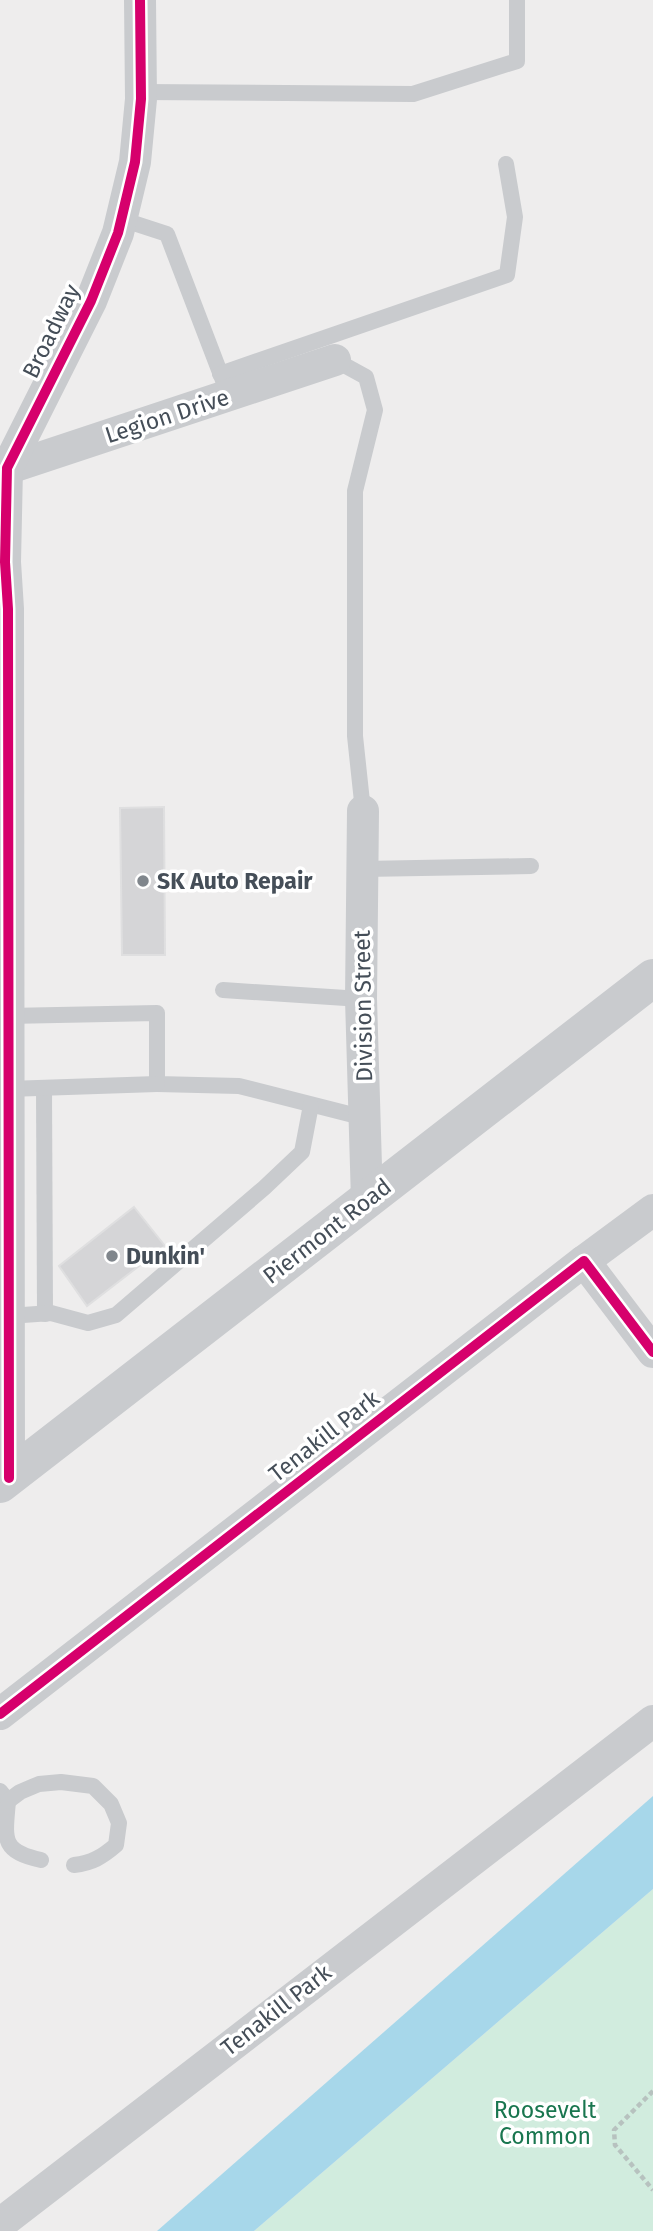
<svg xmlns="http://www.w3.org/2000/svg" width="653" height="2231" viewBox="0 0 653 2231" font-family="'Fira Sans',sans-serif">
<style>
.green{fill:#d1ecde}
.water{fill:#a7d7ea}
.building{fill:#d5d5d7;stroke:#dfdfe0;stroke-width:2}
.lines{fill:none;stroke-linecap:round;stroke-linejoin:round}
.path{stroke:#b7c2bf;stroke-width:4.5;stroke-dasharray:5 3.5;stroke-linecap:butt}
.service{stroke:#c9cbce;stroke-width:16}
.minor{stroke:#c9cbce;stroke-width:32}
.tertiary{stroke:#c9cbce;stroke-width:38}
.cycleway-casing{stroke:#fff;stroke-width:15}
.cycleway{stroke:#d6006c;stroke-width:10}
.poi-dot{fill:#80868c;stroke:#fff;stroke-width:2.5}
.labels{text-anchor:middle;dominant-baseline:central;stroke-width:7;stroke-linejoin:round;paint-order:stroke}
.street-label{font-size:23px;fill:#454e58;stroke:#fff}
.poi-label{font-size:23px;font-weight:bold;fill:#454e58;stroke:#fff;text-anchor:start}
.park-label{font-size:23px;fill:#19764f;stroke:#fff}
</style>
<rect width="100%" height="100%" fill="#eeeded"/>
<polygon class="green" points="653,1889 653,2231 254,2231"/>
<polygon class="water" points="653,1796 653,1889 254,2231 157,2231"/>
<g class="building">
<polygon points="164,807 165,955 122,955 120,808"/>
<polygon points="134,1207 165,1246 87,1306 59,1266"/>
</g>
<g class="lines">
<polyline class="path" points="653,2091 614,2130 615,2145 653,2190"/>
<g class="service">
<polyline points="141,92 413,94 517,61 517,0"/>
<polyline points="121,219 167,234 224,383"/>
<polyline points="335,360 366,377 375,410 355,491 355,736 363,811"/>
<polyline points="220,374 507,275 515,217 506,164"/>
<polyline points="363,869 531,866"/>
<polyline points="223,990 361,999"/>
<polyline points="8,1016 157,1013 157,1084 239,1086 365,1118"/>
<polyline points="44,1088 45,1314"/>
<polyline points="8,1089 157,1084"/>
<polyline points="9,1316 51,1313 88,1323 116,1315 264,1188 302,1152 311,1105"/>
<path d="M0 1791 8 1801C5 1838 0 1851 41 1860"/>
<path d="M8 1801 20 1792 39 1784 61 1782 93 1786 111 1804 119 1823 116 1845C102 1857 92 1863 74 1865"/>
</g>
<g class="minor">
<polyline points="0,471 335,360"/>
<polyline points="363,811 361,999 367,1200"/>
<polyline points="584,1261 653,1210"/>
<polyline points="9,1478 8,609 5,562 7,468 91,301 118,233 135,162 141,99 140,0"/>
<polyline points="0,1714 584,1261 653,1352"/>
<polyline points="0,2224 653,1721"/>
</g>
<polyline class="tertiary" points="0,1484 653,978"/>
<defs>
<g id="cycleway">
<polyline points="9,1478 8,609 5,562 7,468 91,301 118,233 135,162 141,99 140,0"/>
<polyline points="0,1714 584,1261 653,1352"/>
</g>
</defs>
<use href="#cycleway" class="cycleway-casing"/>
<use href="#cycleway" class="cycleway"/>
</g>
<g class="poi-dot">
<circle cx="143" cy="881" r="7"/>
<circle cx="112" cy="1256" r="7"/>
</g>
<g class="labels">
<g class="street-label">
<text transform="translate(51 331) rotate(-64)">Broadway</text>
<text transform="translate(167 416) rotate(-18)">Legion Drive</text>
<text transform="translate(363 1006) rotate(-91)">Division Street</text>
<text transform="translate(327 1231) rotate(-38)">Piermont Road</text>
<text transform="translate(324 1436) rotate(-38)">Tenakill Park</text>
<text transform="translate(276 2010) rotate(-38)">Tenakill Park</text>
</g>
<g class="poi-label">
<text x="157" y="881">SK Auto Repair</text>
<text x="126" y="1256">Dunkin'</text>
</g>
<g class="park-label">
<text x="545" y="2110">Roosevelt<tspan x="545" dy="26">Common</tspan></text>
</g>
</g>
</svg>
